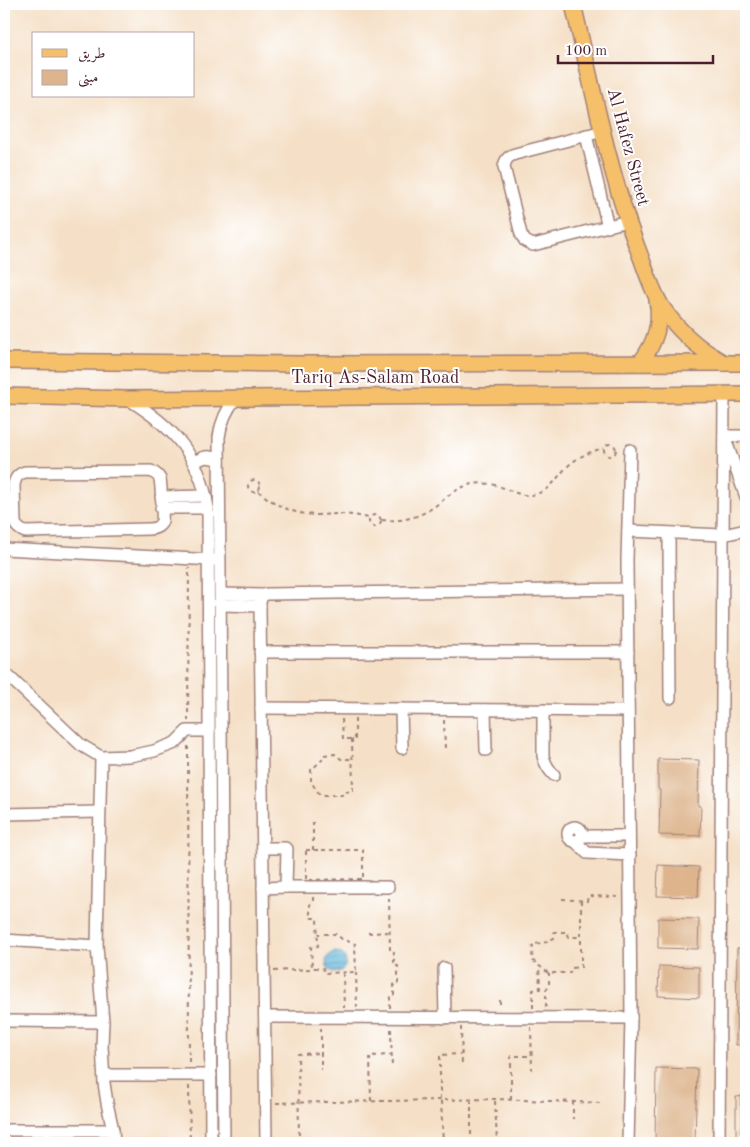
<svg xmlns="http://www.w3.org/2000/svg" width="750" height="1147" viewBox="0 0 750 1147" font-family="'Old Standard TT',Amiri,serif">
<style>
.water{fill:url(#water-rules);stroke:#546b83}
.building{fill:#ddb48b}
.lines{fill:none;stroke-linecap:round;stroke-linejoin:round}
.minor-casing{stroke:#a08079;stroke-width:14}
.major-casing{stroke:#a08079;stroke-width:18}
.path{stroke:#a08079;stroke-width:2;stroke-dasharray:4 4;stroke-linecap:butt}
.minor{stroke:#fff;stroke-width:11}
.major{stroke:#f6c06b;stroke-width:15}
.labels{text-anchor:middle;dominant-baseline:central;stroke-width:4;stroke-linejoin:round;paint-order:stroke}
.street-label{font-size:18px;fill:#4a1f2b;stroke:#fff}
</style>
<defs>
<pattern id="water-rules" width="6" height="5" patternUnits="userSpaceOnUse" patternTransform="scale(1.25)"><rect width="6" height="5" fill="#5eb7db"/><path d="M0 2.5h6" fill="none" stroke="#5094b2"/></pattern>
</defs>
<rect width="100%" height="100%" fill="#fff"/>
<filter id="ink" filterUnits="userSpaceOnUse"><feTurbulence type="fractalNoise" baseFrequency=".02" numOctaves="2"/><feDisplacementMap in="SourceGraphic" scale="10" xChannelSelector="R" yChannelSelector="G"/><feConvolveMatrix kernelMatrix="1 2 1 2 8 2 1 2 1" color-interpolation-filters="sRGB"/></filter>
<filter id="wash" filterUnits="userSpaceOnUse"><feTurbulence type="fractalNoise" baseFrequency=".0096" numOctaves="4" result="noise"/><feDisplacementMap in="SourceGraphic" scale="20" xChannelSelector="R" yChannelSelector="G"/><feGaussianBlur stdDeviation="1.12" result="paint"/><feColorMatrix in="noise" values="0 0 0 0 0 0 0 0 0 0 0 0 0 0 0 0 0 1.4 0 .05"/><feComposite in="paint" operator="in"/></filter>
<g filter="url(#wash)">
<rect width="100%" height="100%" fill="#f5e0c7"/>
<circle class="water" cx="336" cy="962" r="10"/>
<g id="blocks">
<g class="building">
<polygon points="658,759 699,760 698,806 701,806 700,836 659,835 660,790 658,789"/>
<polygon points="658,865 699,867 698,897 657,896"/>
<polygon points="658,918 699,919 698,949 658,948"/>
<polygon points="737,948 746,948 746,1045 736,1045"/>
<polygon points="659,966 699,967 699,998 658,996"/>
<polygon points="656,1068 697,1069 695,1143 655,1142"/>
<polygon points="746,1096 746,1138 736,1138 736,1097"/>
</g>
</g>
</g>
<g filter="url(#ink)">
<use href="#blocks" fill-opacity="0" stroke="#a08079" stroke-width="1"/>
<g class="lines">
<defs>
<g id="minor">
<path d="M603 131 515 154C508 156 505 160 504 167L521 234 525 241 533 245 628 221"/>
<polyline points="586,135 608,227"/>
<path d="M128 399C172 426 200 455 208 508L211 1143"/>
<polyline points="746,436 724,436 746,497"/>
<path d="M195 463C202 456 210 455 219 461"/>
<path d="M151 471C155 473 158 475 160 479 161 484 163 516 162 521 160 527 154 529 149 529L25 532C20 530 17 528 15 523L14 485C15 478 18 474 25 472Z"/>
<polyline points="161,497 206,496"/>
<polyline points="161,508 208,508"/>
<polyline points="628,531 723,535 746,530"/>
<polyline points="669,533 670,698"/>
<polyline points="4,549 214,560"/>
<polyline points="221,594 264,595"/>
<polyline points="221,605 260,606"/>
<polyline points="260,652 628,652"/>
<polyline points="4,672 81,745 101,757 130,756 154,751 175,743 187,731 209,731"/>
<polyline points="261,708 628,711"/>
<polyline points="401,709 402,748"/>
<polyline points="485,710 486,750"/>
<path d="M543 710V756C545 764 548 769 554 775"/>
<polyline points="101,757 97,946 103,1022 102,1045 104,1083 107,1103 113,1130 114,1143"/>
<polyline points="4,814 99,812"/>
<circle cx="575" cy="834" r="7"/>
<polyline points="582,836 629,836"/>
<polyline points="575,841 587,853 630,855"/>
<polyline points="263,848 285,848 287,849 286,887 263,888"/>
<polyline points="286,887 388,887"/>
<polyline points="4,940 97,946"/>
<polyline points="444,968 445,1018"/>
<polyline points="265,1017 631,1018"/>
<polyline points="4,1021 103,1022"/>
<polyline points="104,1075 211,1075"/>
<polyline points="4,1130 113,1130"/>
<path d="M224 1143 219 437C221 422 226 410 236 398"/>
<polyline points="266,1143 260,606 260,602 262,596 267,594 627,589"/>
<polyline points="628,1143 631,1018 627,560 630,450"/>
<polyline points="719,1143 724,395"/>
</g>
<g id="major">
<path d="M573 4C592 85 608 169 637 247 645 267 651 289 662 307 678 331 699 349 724 363"/>
<polyline points="4,361 303,364 746,363"/>
<path d="M640 363C654 345 662 324 657 301"/>
<polyline points="4,396 128,399 746,394"/>
</g>
</defs>
<use href="#minor" class="minor-casing"/>
<use href="#major" class="major-casing"/>
<g class="path">
<circle cx="610" cy="450" r="6"/>
<circle cx="254" cy="486" r="6"/>
<path d="M258 491C273 503 288 512 307 514 317 516 328 514 338 514 349 514 359 516 369 518"/>
<circle cx="375" cy="521" r="6"/>
<path d="M382 520C403 522 422 517 439 503 449 495 459 487 472 484 480 483 488 483 495 485 511 489 522 500 539 493 551 489 556 479 564 470 575 458 588 452 604 448"/>
<polyline points="342,719 343,739 355,739 355,719"/>
<polyline points="444,720 445,750"/>
<polyline points="188,721 189,568"/>
<polyline points="352,739 353,791 343,792 342,795 320,795 311,782 311,770 322,760 323,755 335,754 341,759 353,759"/>
<polyline points="188,746 189,1063"/>
<polygon points="306,850 363,850 363,879 306,880"/>
<polyline points="313,850 313,820"/>
<polyline points="313,897 313,903 310,904 310,918 317,918 318,946 311,947 312,968 323,968 324,973 356,972 355,944 342,939 336,934 318,934"/>
<polyline points="389,898 390,951 394,952 394,965 398,966 398,983 394,983 394,996 390,997 390,1008"/>
<polyline points="562,899 587,901 588,896 620,897"/>
<polyline points="581,900 581,967 571,968 570,973 548,973 532,960 533,944 544,943 554,938 554,932 567,932 569,937 581,937"/>
<polyline points="368,933 390,932"/>
<polyline points="274,971 312,969"/>
<polyline points="356,972 357,1007"/>
<polyline points="343,973 344,1008"/>
<polyline points="500,1000 500,1007"/>
<polyline points="546,1007 546,990 549,986 549,973"/>
<polyline points="533,1008 533,990 540,989 539,966"/>
<polyline points="461,1027 462,1067"/>
<polyline points="531,1027 532,1070"/>
<polyline points="321,1028 321,1070"/>
<polyline points="391,1029 392,1069"/>
<polyline points="189,1086 190,1143"/>
<polyline points="511,1099 511,1056 532,1056"/>
<polyline points="440,1100 440,1055 462,1054"/>
<polyline points="371,1101 370,1056 392,1055"/>
<polyline points="441,1101 443,1143"/>
<polyline points="495,1101 497,1143"/>
<polyline points="573,1101 573,1119"/>
<polyline points="276,1103 495,1099 603,1103"/>
<polyline points="299,1143 298,1055 298,1054 321,1053"/>
<polyline points="471,1143 471,1101"/>
</g>
<use href="#minor" class="minor"/>
<use href="#major" class="major"/>
</g>
</g>
<g class="labels">
<g class="street-label">
<text transform="translate(628 147) rotate(75)">Al Hafez Street</text>
<text x="375" y="378">Tariq As-Salam Road</text>
</g>
</g>
<rect width="750" height="1147" fill="none" stroke="#fff" stroke-width="20"/>
<rect x="32" y="32" width="162" height="65" fill="#ffffff" stroke="#b7a5aa"/>
<rect x="42" y="49" width="25" height="8" fill="#f6c06b" stroke="#b7a5aa"/>
<text x="78" y="58" font-size="15" fill="#4a1f2b">طريق</text>
<rect x="42" y="70" width="25" height="15" fill="#ddb48b" stroke="#b7a5aa"/>
<text x="78" y="82" font-size="15" fill="#4a1f2b">مبنى</text>
<path d="M558 55v8h155v-8" fill="none" stroke="#4a1f2b" stroke-width="2.5"/>
<text x="565" y="55" font-size="15" fill="#4a1f2b" stroke="#ffffff" stroke-width="4" paint-order="stroke">100 m</text>
</svg>
